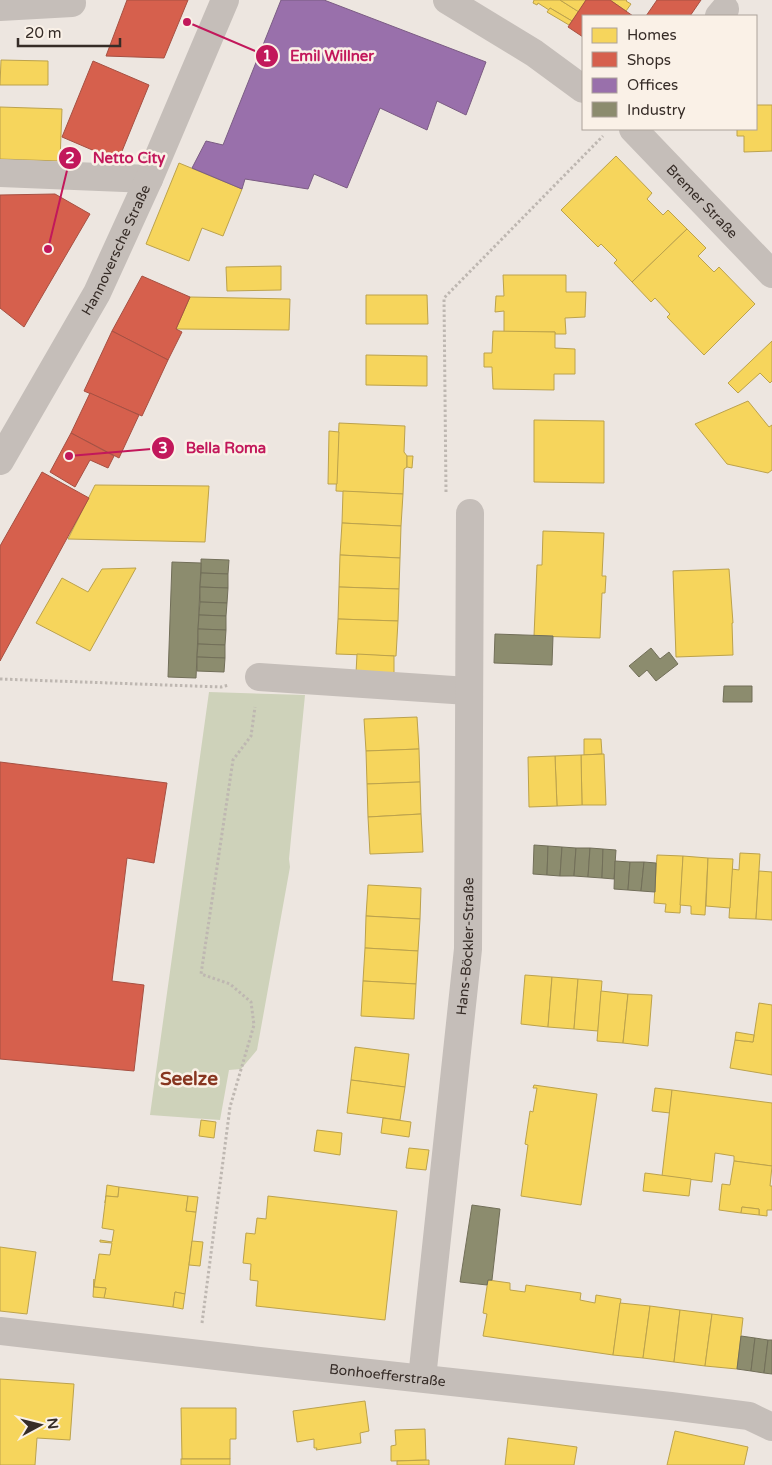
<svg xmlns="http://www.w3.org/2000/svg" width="772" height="1465" viewBox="0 0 772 1465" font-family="'Varela Round',sans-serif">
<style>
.green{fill:#ced2ba}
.homes{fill:#f6d55c;stroke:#bca24c}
.shops{fill:#d6604d;stroke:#a65042}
.offices{fill:#9970ab;stroke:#7b5c83}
.industry{fill:#8c8c6e;stroke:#726f59}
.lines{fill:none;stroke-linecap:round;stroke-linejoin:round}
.path{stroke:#beb7b1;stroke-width:3;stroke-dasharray:2.5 2.5;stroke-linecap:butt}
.minor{stroke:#c5beb9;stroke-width:28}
.labels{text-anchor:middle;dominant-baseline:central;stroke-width:5;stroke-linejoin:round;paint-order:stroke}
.street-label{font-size:14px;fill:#362c27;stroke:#faf1e7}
.district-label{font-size:19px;font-weight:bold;fill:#87351f;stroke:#faf1e7}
.leader{fill:none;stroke:#c2185b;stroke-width:2}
.callout-dot{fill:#c2185b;stroke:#faf1e7;stroke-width:2}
.mark-label{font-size:15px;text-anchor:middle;font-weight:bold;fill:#fff}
.callout-label{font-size:15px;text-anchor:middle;font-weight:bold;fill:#c2185b;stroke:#faf1e7;stroke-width:5;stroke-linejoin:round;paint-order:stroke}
</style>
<rect width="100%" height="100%" fill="#ede6e0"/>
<polygon class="green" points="209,692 305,695 289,859 290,867 257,1050 241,1069 229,1070 220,1120 150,1115"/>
<g class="homes">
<polygon points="534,0 560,0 579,12 572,21 550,8 549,10 538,3 537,5 533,3"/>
<polygon points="560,0 586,0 579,12"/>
<polygon points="610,0 627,0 626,1 631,4 626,11"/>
<polygon points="550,8 572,21 569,25 547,12"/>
<polygon points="1,60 48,61 48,85 0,85"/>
<polygon points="756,105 772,105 772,151 744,152 744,136 737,136 737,129 756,129"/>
<polygon points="0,107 62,109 60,161 0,159"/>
<polygon points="616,156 652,193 647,199 663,215 668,210 687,229 632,282 614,263 617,260 601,244 598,247 561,210"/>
<polygon points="179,163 242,189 223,236 202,228 189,261 146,244"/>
<polygon points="687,229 706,248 698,256 714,272 719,267 755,304 704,355 667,317 670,314 655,298 651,302 632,282"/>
<polygon points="281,266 281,290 227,291 226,267"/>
<polygon points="503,275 566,275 566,292 586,292 585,317 565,318 566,334 555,334 555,332 504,332 504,311 495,312 496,296 504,296"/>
<polygon points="366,295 427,295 428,324 366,324"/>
<polygon points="190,297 290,299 289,330 176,329"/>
<polygon points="493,331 555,332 555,348 575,349 575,374 554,374 554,390 493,389 492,367 484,367 484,353 492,353"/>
<polygon points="772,341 772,381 770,383 760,373 738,393 728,383"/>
<polygon points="366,355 427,356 427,386 366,385"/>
<polygon points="748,401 769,427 772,425 772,470 768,473 727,464 695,424"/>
<polygon points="534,420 604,421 604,483 534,482"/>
<polygon points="339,423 405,426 404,452 407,456 407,467 404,469 403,494 336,491"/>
<polygon points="329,431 339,432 337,484 328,484"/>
<polygon points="407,456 413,456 412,468 407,467"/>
<polygon points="95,485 209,486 205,542 68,539"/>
<polygon points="343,491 403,494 401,526 342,523"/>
<polygon points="342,523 401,526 400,558 340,555"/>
<polygon points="543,531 604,533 602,576 606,576 605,593 602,593 600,638 534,636 537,565 542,565"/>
<polygon points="340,555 400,558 399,589 339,587"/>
<polygon points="136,568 90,651 36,623 62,578 88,592 102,569"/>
<polygon points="729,569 733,623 732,623 733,655 676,657 673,571"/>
<polygon points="339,587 399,589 398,621 338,619"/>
<polygon points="338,619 398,621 396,656 336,654"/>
<polygon points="357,654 394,656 394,674 356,673"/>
<polygon points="417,717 419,749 366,751 364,719"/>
<polygon points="584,739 601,739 602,754 584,755"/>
<polygon points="419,749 420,782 367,784 366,751"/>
<polygon points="604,754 606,805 582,805 581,755"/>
<polygon points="581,755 582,805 557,806 555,756"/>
<polygon points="555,756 557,806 529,807 528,757"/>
<polygon points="420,782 421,814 368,817 367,784"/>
<polygon points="421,814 423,852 370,854 368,817"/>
<polygon points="740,853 760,854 756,919 729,918 732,869 739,870"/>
<polygon points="657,855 683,856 680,913 665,912 666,904 654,903"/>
<polygon points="683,856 708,858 705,915 691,914 691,906 680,905"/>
<polygon points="708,858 733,859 730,908 706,906"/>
<polygon points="759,871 772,872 772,920 756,919"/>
<polygon points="368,885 421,888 420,919 366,916"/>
<polygon points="366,916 420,919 418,951 365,948"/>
<polygon points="365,948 418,951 416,984 363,981"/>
<polygon points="525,975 552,977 548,1027 521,1024"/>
<polygon points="552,977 578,979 574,1029 548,1027"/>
<polygon points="578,979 602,981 598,1031 574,1029"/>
<polygon points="363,981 416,984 414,1019 361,1016"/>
<polygon points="601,991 628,994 623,1043 597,1041"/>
<polygon points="628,994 652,995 648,1046 623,1043"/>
<polygon points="759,1003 772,1005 772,1075 730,1068 735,1040 753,1042"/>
<polygon points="736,1032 754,1035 753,1042 735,1040"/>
<polygon points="355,1047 409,1054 405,1087 351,1080"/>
<polygon points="351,1080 405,1087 400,1120 347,1113"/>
<polygon points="534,1085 597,1094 581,1205 521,1196 528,1145 525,1144 530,1111 533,1112 537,1088 533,1088"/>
<polygon points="655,1088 672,1090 670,1113 652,1111"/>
<polygon points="672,1090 772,1103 772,1166 734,1161 734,1156 715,1153 712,1182 662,1176"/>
<polygon points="383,1118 411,1122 409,1137 381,1133"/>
<polygon points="201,1120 216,1122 214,1138 199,1136"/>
<polygon points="317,1130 342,1133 340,1155 314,1151"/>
<polygon points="409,1148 429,1150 426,1170 406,1168"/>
<polygon points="734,1161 772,1166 770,1186 772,1186 772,1210 767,1210 767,1216 759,1215 759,1209 742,1207 741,1213 719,1210 722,1184 730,1185"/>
<polygon points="645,1173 691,1179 689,1196 643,1191"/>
<polygon points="107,1185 119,1187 118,1197 106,1196 105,1203"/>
<polygon points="119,1187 188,1196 186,1211 196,1212 185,1294 175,1292 173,1307 104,1298 106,1288 94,1287 99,1254 110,1255 112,1243 100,1242 100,1240 112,1242 114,1230 102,1228 106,1196 118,1197"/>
<polygon points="188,1196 198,1197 196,1212 186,1211"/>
<polygon points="268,1196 397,1211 385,1320 256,1306 258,1281 250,1280 251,1264 243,1263 246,1233 255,1234 257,1218 266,1219"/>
<polygon points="742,1207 759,1209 759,1215 741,1213"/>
<polygon points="192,1241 203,1242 200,1266 189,1265"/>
<polygon points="0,1247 36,1252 27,1314 0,1311"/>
<polygon points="94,1279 94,1287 106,1288 104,1298 93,1297"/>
<polygon points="488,1280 510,1283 510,1290 525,1292 526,1285 581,1293 580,1300 595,1303 596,1295 621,1299 613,1355 483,1336 487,1314 483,1313"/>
<polygon points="175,1292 185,1294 183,1309 173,1307"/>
<polygon points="620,1303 650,1306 643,1358 613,1355"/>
<polygon points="650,1306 680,1310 674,1362 643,1358"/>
<polygon points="680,1310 712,1314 705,1366 674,1362"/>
<polygon points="712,1314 743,1318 737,1369 705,1366"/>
<polygon points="0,1379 74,1384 70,1440 37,1438 35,1465 0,1465"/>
<polygon points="365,1401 369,1431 360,1433 361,1443 316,1450 317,1448 314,1448 314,1439 297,1442 293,1411"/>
<polygon points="181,1408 236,1408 236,1439 230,1439 230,1459 182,1459"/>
<polygon points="425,1429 426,1460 391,1461 391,1446 396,1445 395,1430"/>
<polygon points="675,1431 748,1447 744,1465 667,1465"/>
<polygon points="508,1438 577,1447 574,1465 505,1465"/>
<rect x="181" y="1459" width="49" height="6"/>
<polygon points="429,1460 429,1465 397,1465 397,1461"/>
</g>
<g class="shops">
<polygon points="127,0 188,0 164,58 106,56"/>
<polygon points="586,0 610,0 633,16 583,16 583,37 568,27"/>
<polygon points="657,0 701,0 690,16 646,16"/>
<polygon points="93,61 149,85 118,161 62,137"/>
<polygon points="55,194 90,214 24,327 0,308 0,195"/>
<polygon points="142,276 190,297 176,329 182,332 168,360 112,331"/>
<polygon points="112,331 168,360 142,416 84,391"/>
<polygon points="90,393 139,415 119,458 71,433"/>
<polygon points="71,433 114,456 108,468 90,460 75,487 50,472"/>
<polygon points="42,472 89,498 0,661 0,546"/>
<polygon points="0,762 167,783 154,863 127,858 112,981 144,985 134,1071 0,1059"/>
</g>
<polygon class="offices" points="281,0 324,0 486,62 466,115 437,101 427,130 380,108 347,188 314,174 308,189 245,179 242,189 192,168 206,141 223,145"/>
<g class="industry">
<polygon points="201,559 229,560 228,574 201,573"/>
<polygon points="172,562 201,563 196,678 168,677"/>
<polygon points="201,573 228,574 228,588 200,587"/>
<polygon points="200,587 228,588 227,603 200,602"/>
<polygon points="200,602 227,603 226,616 199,615"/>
<polygon points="199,615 226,616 226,630 198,629"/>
<polygon points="198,629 226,630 225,645 198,644"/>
<polygon points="495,634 553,636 552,665 494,663"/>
<polygon points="198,644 225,645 225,658 197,657"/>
<polygon points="651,648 660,659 669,652 678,664 656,681 647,670 639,677 629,666"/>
<polygon points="197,657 225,658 224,672 197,671"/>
<polygon points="724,686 752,686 752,702 723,702"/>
<polygon points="534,845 548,846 547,875 533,874"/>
<polygon points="548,846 562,847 560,876 547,875"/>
<polygon points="562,847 576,848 574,876 560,876"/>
<polygon points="576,848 590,848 588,877 574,876"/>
<polygon points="590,848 603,849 602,878 588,877"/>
<polygon points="603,849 616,850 614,879 602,878"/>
<polygon points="615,861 630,862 628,890 614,889"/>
<polygon points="630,862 644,862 641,891 628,890"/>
<polygon points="644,862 656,863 655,892 641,891"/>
<polygon points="472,1205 500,1209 492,1280 488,1280 487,1285 460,1282"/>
<polygon points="741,1336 755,1338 751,1371 737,1369"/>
<polygon points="755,1338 768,1340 764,1373 751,1371"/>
<polygon points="768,1340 772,1340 772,1374 764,1373"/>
</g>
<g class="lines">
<g class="path">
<polyline points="446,492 444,298 603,136"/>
<polyline points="0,679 221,687 229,685"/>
<polyline points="202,1323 230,1107 254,1025 251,1002 230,984 201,974 233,760 251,736 255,707"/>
</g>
<g class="minor">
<polyline points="447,0 534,53 583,89"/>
<polyline points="0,7 72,3"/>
<polyline points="719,16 725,9"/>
<path id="s1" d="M633 129 772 274"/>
<polyline points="0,173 149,179"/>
<path id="s2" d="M0 461 97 293 149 179 225 0"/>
<polyline points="259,677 468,691"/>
<path id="s3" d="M0 1331 251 1360 671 1406 749 1416 772 1427"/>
<path id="s4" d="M422 1378 468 949 470 513"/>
</g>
</g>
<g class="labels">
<g class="street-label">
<text stroke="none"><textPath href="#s1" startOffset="100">Bremer Straße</textPath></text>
<text stroke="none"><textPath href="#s2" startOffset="241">Hannoversche Straße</textPath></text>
<text stroke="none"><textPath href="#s4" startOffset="434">Hans-Böckler-Straße</textPath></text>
<text stroke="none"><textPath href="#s3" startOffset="390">Bonhoefferstraße</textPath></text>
</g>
<g class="district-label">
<text x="189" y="1079">Seelze</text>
</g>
</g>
<path class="leader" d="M187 22L267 56M48 249L70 158M69 456L163 448"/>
<g class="callout-dot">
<circle cx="187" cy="22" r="5"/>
<circle cx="48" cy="249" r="5"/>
<circle cx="69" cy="456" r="5"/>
<circle cx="267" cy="56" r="12"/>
<circle cx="70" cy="158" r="12"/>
<circle cx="163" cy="448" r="12"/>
</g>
<g class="mark-label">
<text x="267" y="61">1</text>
<text x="70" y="163">2</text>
<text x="163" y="453">3</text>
</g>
<g class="callout-label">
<text x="332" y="61">Emil Willner</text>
<text x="129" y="163">Netto City</text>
<text x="226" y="453">Bella Roma</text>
</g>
<rect x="582" y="15" width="175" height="115" fill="#faf1e7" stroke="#aca29a"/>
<rect x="592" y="28" width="25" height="15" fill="#f6d55c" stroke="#aca29a"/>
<text x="627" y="40" font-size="15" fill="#362c27">Homes</text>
<rect x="592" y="52" width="25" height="15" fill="#d6604d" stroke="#aca29a"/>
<text x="627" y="65" font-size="15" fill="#362c27">Shops</text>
<rect x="592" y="78" width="25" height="15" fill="#9970ab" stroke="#aca29a"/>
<text x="627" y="90" font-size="15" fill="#362c27">Offices</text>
<rect x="592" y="102" width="25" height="15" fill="#8c8c6e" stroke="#aca29a"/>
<text x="627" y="115" font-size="15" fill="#362c27">Industry</text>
<g transform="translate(40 1425) rotate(83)" stroke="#faf1e7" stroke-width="4" paint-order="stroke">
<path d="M0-4L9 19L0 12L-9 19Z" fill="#362c27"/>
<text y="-8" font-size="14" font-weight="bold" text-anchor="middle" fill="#362c27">N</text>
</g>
<path d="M18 38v8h102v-8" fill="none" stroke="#362c27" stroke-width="2.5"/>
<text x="25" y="38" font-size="15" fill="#362c27" stroke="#faf1e7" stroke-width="4" paint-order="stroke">20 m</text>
</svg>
